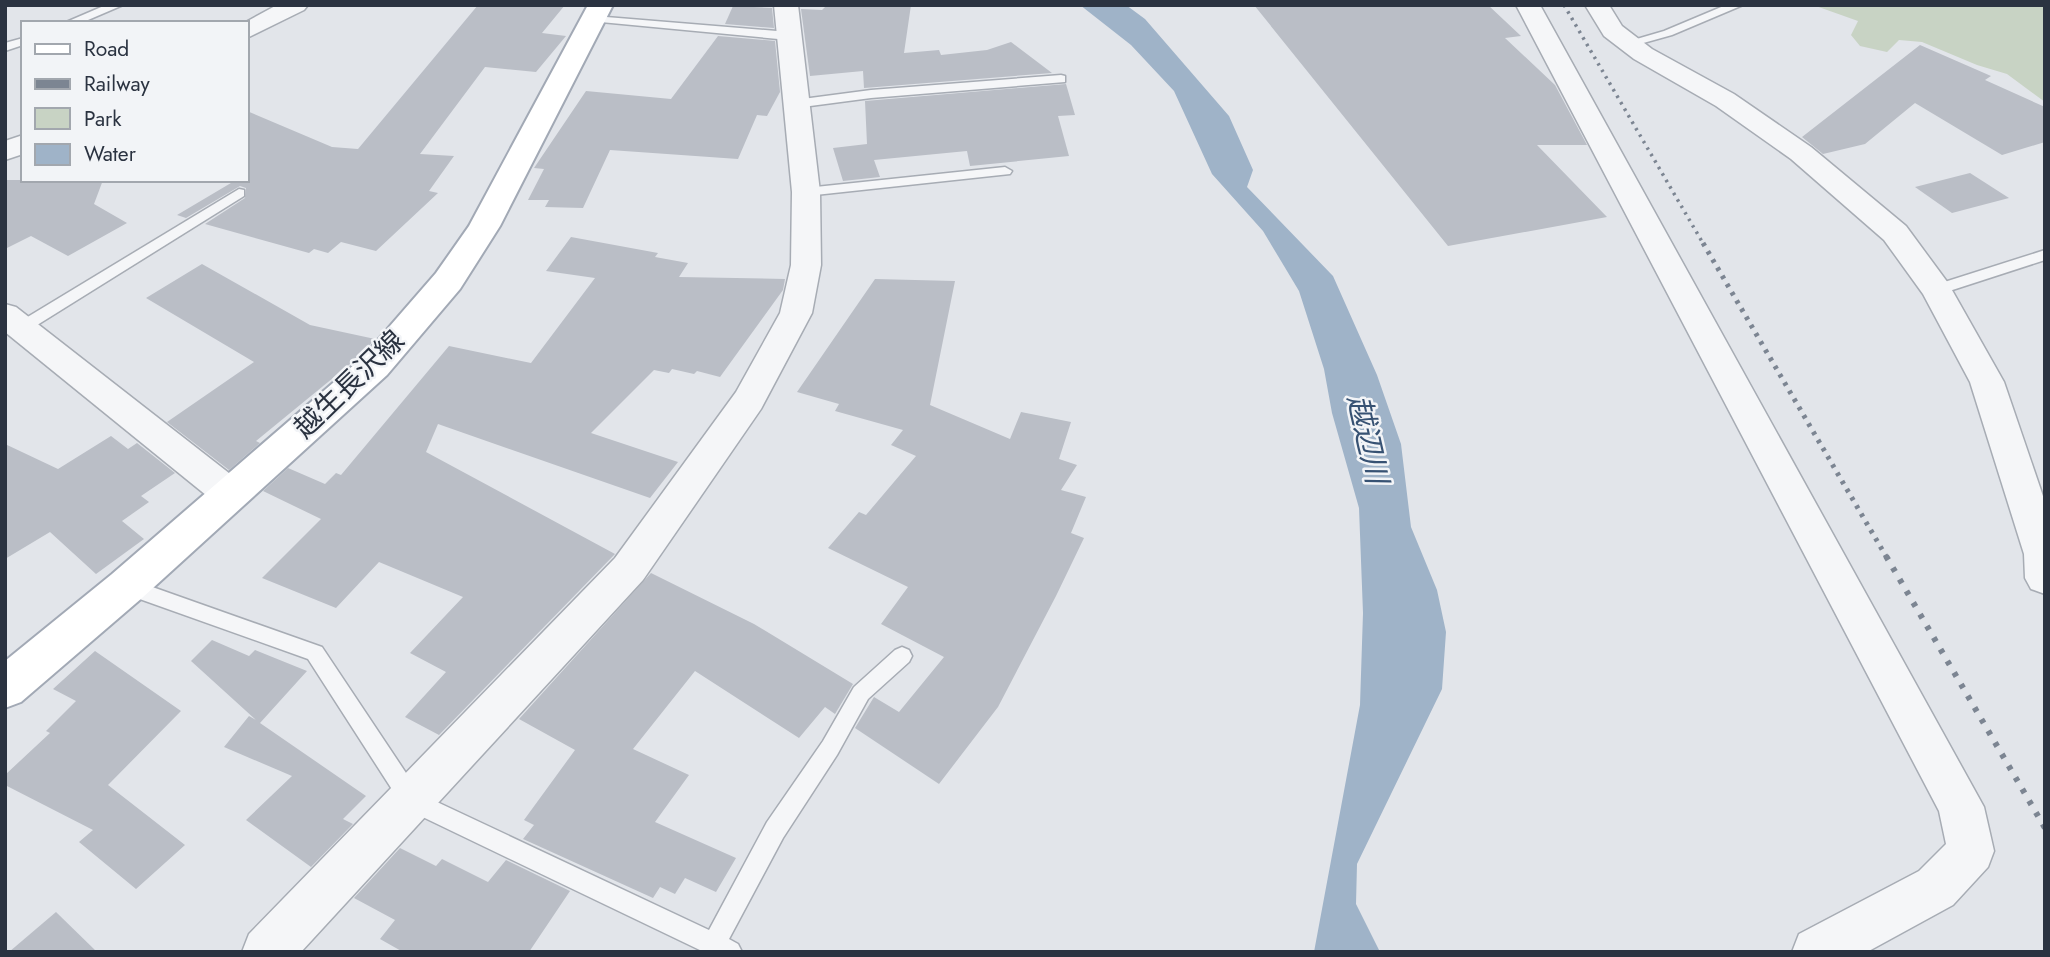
<svg xmlns="http://www.w3.org/2000/svg" width="2050" height="957" viewBox="0 0 2050 957" font-family="Jost,'Noto Sans JP',sans-serif">
<style>
.green{fill:#c8d3c4}
.water{fill:#9fb3c8}
.building{fill:#babec6}
.lines{fill:none;stroke-linecap:round;stroke-linejoin:round}
.lane-casing{stroke:#a7acb4;stroke-width:3}
.street-casing{stroke:#a7acb4;stroke-width:3}
.primary-casing{stroke:#a2a9b5;stroke-width:4}
.lane{fill:#f5f6f8;fill-rule:evenodd}
.street{fill:#f5f6f8;fill-rule:evenodd}
.primary{fill:#fff;fill-rule:evenodd}
.rail-far2{stroke:#7c8592;stroke-width:3.5;stroke-dasharray:2.5 5;stroke-linecap:butt}
.rail-far1{stroke:#7c8592;stroke-width:5;stroke-dasharray:3.5 6;stroke-linecap:butt}
.rail{stroke:#7c8592;stroke-width:6;stroke-dasharray:4.5 9;stroke-linecap:butt}
.labels{text-anchor:middle;dominant-baseline:central;stroke-width:5;stroke-linejoin:round;paint-order:stroke}
.street-label{font-size:28px;fill:#2b3341;stroke:#f2f4f7}
.water-label{font-size:30px;font-style:italic;fill:#375273;stroke:#f2f4f7}
</style>
<rect width="100%" height="100%" fill="#e2e5ea"/>
<polygon class="green" points="1813,5 2045,5 2045,102 2007,74 1977,65 1922,42 1899,40 1887,52 1860,46 1851,35 1858,21"/>
<polygon class="water" points="1080,5 1126,5 1145,19 1229,116 1253,170 1247,187 1333,276 1377,375 1401,444 1411,527 1437,590 1446,632 1442,689 1357,864 1356,904 1380,952 1314,952 1360,705 1363,613 1359,508 1332,413 1324,369 1299,291 1263,231 1212,174 1174,91 1131,45"/>
<g class="building">
<polygon points="478,5 565,5 542,33 566,36 536,72 485,67 420,154 454,156 429,191 438,193 376,251 341,242 328,253 314,249 309,253 205,224 245,198 246,188 240,186 186,218 177,215 236,180 247,180 247,111 332,147 358,149"/>
<polygon points="827,5 911,5 904,53 939,50 941,55 987,50 1011,42 1052,73 864,88 863,71 810,76 801,9 822,10"/>
<polygon points="1254,5 1488,5 1521,36 1505,38 1555,85 1587,145 1537,145 1607,217 1448,246"/>
<polygon points="733,6 772,8 774,28 725,24"/>
<polygon points="718,36 775,41 780,92 767,116 757,115 738,159 610,150 583,208 545,207 549,200 528,200 544,169 534,168 586,91 671,99"/>
<polygon points="1920,45 1991,76 1985,80 2045,107 2045,142 2002,155 1915,103 1865,144 1823,154 1802,137"/>
<polygon points="1066,84 1075,115 1058,116 1069,156 970,166 967,151 874,160 880,177 843,181 833,148 867,144 865,101"/>
<polygon points="1970,173 2009,198 1952,213 1915,187"/>
<polygon points="5,180 103,180 94,204 127,223 68,256 31,236 5,249"/>
<polygon points="571,237 658,253 655,257 688,263 679,277 785,279 783,290 720,377 697,371 694,374 672,369 669,373 654,370 591,433 678,462 650,498 438,424 426,452 615,554 439,735 405,717 446,672 410,653 463,597 379,562 336,608 262,578 321,519 263,491 288,468 325,484 336,473 341,475 449,346 531,363 595,278 546,271"/>
<polygon points="202,264 310,325 375,339 361,355 256,441 260,443 229,470 167,422 254,362 146,298"/>
<polygon points="875,279 955,281 930,405 1010,439 1021,412 1071,422 1059,459 1077,465 1061,490 1086,497 1071,533 1084,538 1056,596 998,707 939,784 855,728 874,697 899,712 944,657 881,624 908,587 828,548 859,512 866,515 916,456 891,445 903,430 835,411 839,404 797,392"/>
<polygon points="111,436 128,449 137,443 175,473 141,496 149,502 122,521 144,539 96,574 50,532 5,559 5,444 58,469"/>
<polygon points="651,573 754,624 853,684 835,714 825,707 799,738 695,671 633,749 689,775 655,822 736,858 716,892 685,878 675,894 660,887 653,898 523,839 534,825 524,820 575,750 519,719"/>
<polygon points="212,640 249,656 255,650 307,671 260,723 366,796 343,819 353,824 311,867 246,820 292,776 224,747 249,716 256,720 191,661"/>
<polygon points="95,651 181,711 108,785 185,845 136,889 79,842 93,830 5,785 5,775 50,733 46,731 76,701 53,689"/>
<polygon points="400,848 436,866 442,859 488,882 506,860 570,891 529,952 403,952 380,939 395,920 354,898"/>
<polygon points="56,912 97,952 9,952"/>
</g>
<g class="lines">
<defs>
<g id="lane">
<polygon points="106,5 123,5 81,23 64,23"/>
<polygon points="1726,5 1743,5 1672,35 1629,47 1623,43 1664,31"/>
<polygon points="594,16 789,32 795,36 789,40 590,21 590,17"/>
<polygon points="23,38 23,45 5,51 5,43"/>
<polygon points="1061,75 1065,76 1065,82 871,98 795,108 789,104 795,100 871,90"/>
<polygon points="1005,167 1012,171 1010,174 806,196 799,192 806,188"/>
<polygon points="239,189 244,190 244,196 26,332 16,332 13,328 16,324"/>
<polygon points="2045,250 2045,260 1937,295 1929,290 1932,286"/>
<polygon points="127,578 322,647 420,794 709,930 767,822 823,741 854,687 895,650 902,647 909,650 912,656 909,662 868,699 837,755 783,838 729,939 738,944 742,952 704,952 404,808 308,659 120,592 118,586 120,580"/>
</g>
<g id="street">
<polygon points="277,5 308,5 304,10 247,38 247,23 244,23"/>
<polygon points="774,5 798,5 820,192 821,265 812,313 761,409 643,580 301,952 242,952 249,934 615,558 736,392 780,313 791,265 792,192"/>
<polygon points="1516,5 1540,5 1984,807 1994,851 1988,867 1953,905 1867,952 1792,952 1799,934 1919,871 1946,844 1939,811"/>
<polygon points="1585,5 1609,5 1622,26 1652,49 1734,94 1811,147 1906,226 1948,283 2004,382 2045,502 2045,594 2031,589 2025,578 2024,554 1970,382 1923,294 1884,240 1791,159 1716,106 1634,59 1604,36"/>
<polygon points="23,135 23,154 5,160 5,141"/>
<polygon points="5,304 16,307 243,484 249,494 243,504 230,508 217,504 5,332"/>
</g>
<polygon id="primary" points="588,5 613,5 500,226 460,289 387,375 142,598 21,702 5,708 5,661 112,574 363,357 436,273 469,226"/>
</defs>
<use href="#lane" class="lane-casing"/>
<use href="#street" class="street-casing"/>
<use href="#primary" class="primary-casing"/>
<use href="#lane" class="lane"/>
<use href="#street" class="street"/>
<use href="#primary" class="primary"/>
<polyline class="rail-far2" points="1564,5 1704,245"/>
<polyline class="rail-far1" points="1703,243 1887,558"/>
<polyline class="rail" points="1886,556 2045,828"/>
</g>
<g class="labels">
<g class="street-label">
<text transform="translate(349 384) rotate(-44)">越生長沢線</text>
</g>
<g class="water-label">
<text transform="translate(1368 439) rotate(77)">越辺川</text>
</g>
</g>
<rect width="2050" height="957" fill="none" stroke="#2b3341" stroke-width="14"/>
<rect x="21" y="21" width="228" height="161" fill="#f2f4f7" stroke="#a2a7ae" stroke-width="2"/>
<rect x="35" y="44" width="35" height="10" fill="#ffffff" stroke="#a2a7ae" stroke-width="2"/>
<text x="84" y="56" font-size="21" fill="#2b3341">Road</text>
<rect x="35" y="79" width="35" height="10" fill="#7c8592" stroke="#a2a7ae" stroke-width="2"/>
<text x="84" y="91" font-size="21" fill="#2b3341">Railway</text>
<rect x="35" y="108" width="35" height="21" fill="#c8d3c4" stroke="#a2a7ae" stroke-width="2"/>
<text x="84" y="126" font-size="21" fill="#2b3341">Park</text>
<rect x="35" y="144" width="35" height="21" fill="#9fb3c8" stroke="#a2a7ae" stroke-width="2"/>
<text x="84" y="161" font-size="21" fill="#2b3341">Water</text>
</svg>
